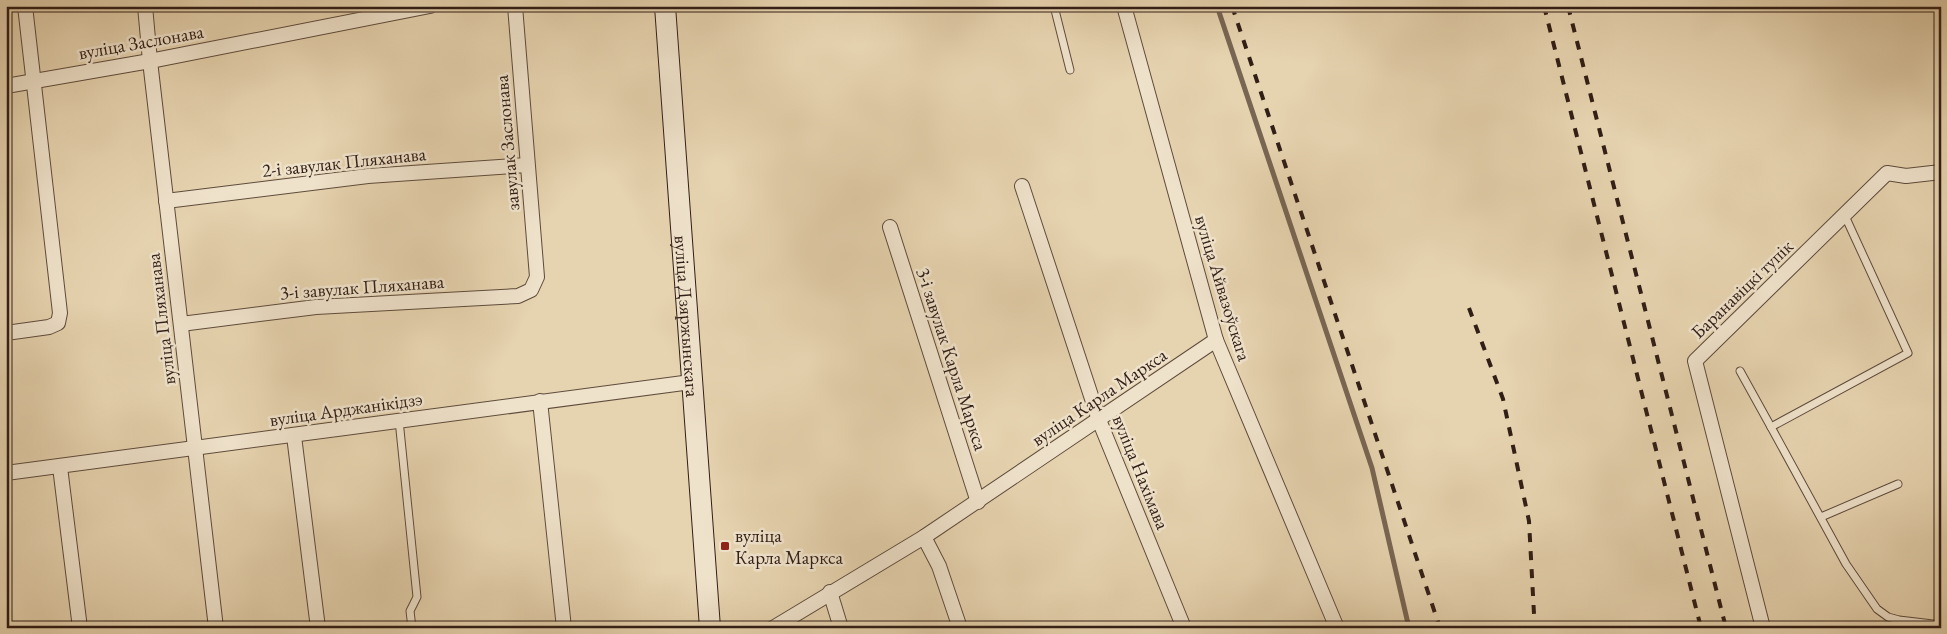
<svg xmlns="http://www.w3.org/2000/svg" width="1947" height="634" viewBox="0 0 1947 634" font-family="'EB Garamond',serif">
<style>
.lines{fill:none;stroke-linecap:round;stroke-linejoin:round}
.stream{stroke:#786553;stroke-width:5}
.lane-casing{stroke:#5e4b3c;stroke-width:9}
.street-casing{stroke:#5e4b3c;stroke-width:16}
.secondary-casing{stroke:#311e16;stroke-width:22}
.lane{stroke:#efe2cb;stroke-width:7}
.street{stroke:#efe2cb;stroke-width:14}
.secondary{stroke:#efe2cb;stroke-width:20}
.rail{stroke:#311e16;stroke-width:4;stroke-dasharray:9 9;stroke-linecap:butt}
.poi-dot{fill:#8f2418;stroke:#efe2cb;stroke-width:2}
.labels{text-anchor:middle;dominant-baseline:central;stroke-width:5;stroke-linejoin:round;paint-order:stroke}
.street-label{font-size:19px;fill:#311e16;stroke:#efe2cb}
.poi-label{font-size:19px;fill:#311e16;stroke:#efe2cb;text-anchor:start}
</style>
<rect width="100%" height="100%" fill="#e6d3af"/>
<filter id="stains"><feTurbulence type="fractalNoise" baseFrequency=".004" numOctaves="4"/><feColorMatrix values="0 0 0 0 .2 0 0 0 0 .09 0 0 0 0 .02 0 0 0 .5 -.17"/></filter>
<radialGradient id="worn" r=".72"><stop offset=".6" stop-color="#630" stop-opacity="0"/><stop offset="1" stop-color="#630" stop-opacity=".3"/></radialGradient>
<g class="lines">
<polyline class="stream" points="1217,6 1372,468 1409,628"/>
<defs>
<g id="lane">
<polyline points="1054,6 1070,70"/>
<polyline points="1845,216 1908,353 1771,427 1846,564 1877,609 1888,617 1899,620 1941,625"/>
<polyline points="1740,371 1771,427"/>
<polyline points="399,420 417,597 410,611 412,628"/>
<polyline points="1821,517 1898,484"/>
</g>
<g id="street">
<polyline points="145,6 150,61 216,628"/>
<polyline points="1124,6 1216,340 1337,628"/>
<polyline points="6,86 150,61 430,6"/>
<polyline points="1022,186 1099,420 1184,628"/>
<polyline points="166,201 368,176 527,165"/>
<polyline points="890,227 978,502"/>
<polyline points="181,324 316,307 518,296 531,290 537,277 515,6"/>
<polyline points="6,333 49,327 58,323 60,313 25,6"/>
<polyline points="540,401 564,628"/>
<polyline points="294,436 318,628"/>
<polyline points="60,467 80,628"/>
<path d="M6 473C235 444 462 411 691 382"/>
<polyline points="924,537 939,566 960,628"/>
<polyline points="830,592 841,628"/>
<polyline points="773,628 924,537 1216,340"/>
<polyline points="1763,628 1695,361 1887,173 1906,176 1941,172"/>
</g>
<g id="secondary">
<path id="s1" d="M665 6 710 628"/>
</g>
</defs>
<use href="#lane" class="lane-casing"/>
<use href="#street" class="street-casing"/>
<use href="#secondary" class="secondary-casing"/>
<use href="#lane" class="lane"/>
<use href="#street" class="street"/>
<use href="#secondary" class="secondary"/>
<g class="rail">
<polyline points="1232,6 1440,628"/>
<polyline points="1544,6 1701,628"/>
<polyline points="1568,6 1726,628"/>
<polyline points="1469,308 1503,399 1529,521 1534,614 1533,628"/>
</g>
</g>
<rect class="poi-dot" x="720" y="541" width="10" height="10" rx="2.5"/>
<g class="labels">
<g class="street-label">
<text transform="translate(141 42) rotate(-10)">вуліца Заслонава</text>
<text transform="translate(507 143) rotate(-95)">завулак Заслонава</text>
<text transform="translate(344 162) rotate(-6)">2-і завулак Пляханава</text>
<text transform="translate(362 287) rotate(-4)">3-і завулак Пляханава</text>
<text transform="translate(1223 288) rotate(73)">вуліца Айвазоўскага</text>
<text transform="translate(1742 289) rotate(-44)">Баранавіцкі тупік</text>
<text stroke="none"><textPath href="#s1" startOffset="311">вуліца Дзяржынскага</textPath></text>
<text transform="translate(161 319) rotate(-97)">вуліца Пляханава</text>
<text transform="translate(952 359) rotate(72)">3-і завулак Карла Маркса</text>
<text transform="translate(1099 397) rotate(-34)">вуліца Карла Маркса</text>
<text transform="translate(346 409) rotate(-8)">вуліца Арджанікідзэ</text>
<text transform="translate(1141 472) rotate(68)">вуліца Нахімава</text>
</g>
<g class="poi-label">
<text x="735" y="535">вуліца<tspan x="735" dy="22">Карла Маркса</tspan></text>
</g>
</g>
<rect width="1947" height="634" fill="none" stroke="#e6d3af" stroke-width="25"/>
<rect x="8" y="8" width="1932" height="619" fill="none" stroke="#311e16" stroke-width="2.5"/>
<rect x="12" y="12" width="1922" height="609" fill="none" stroke="#311e16"/>
<rect width="100%" height="100%" filter="url(#stains)"/>
<rect width="100%" height="100%" fill="url(#worn)"/>
</svg>
